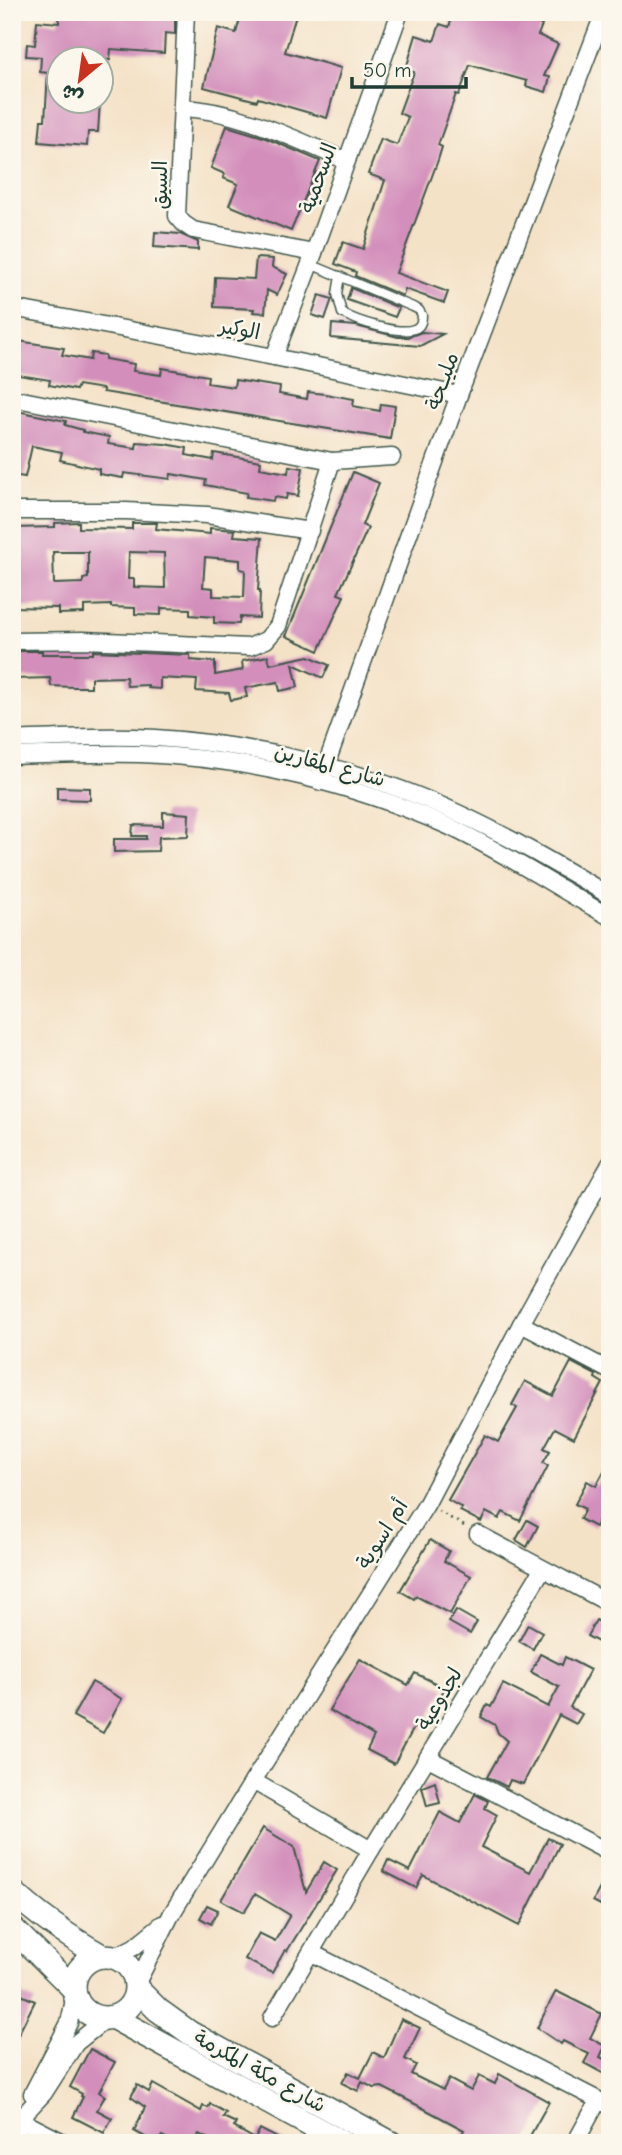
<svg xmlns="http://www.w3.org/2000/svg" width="622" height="2155" viewBox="0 0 622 2155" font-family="'Comic Neue','Playpen Sans Arabic',sans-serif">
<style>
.building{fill:#d38ebb;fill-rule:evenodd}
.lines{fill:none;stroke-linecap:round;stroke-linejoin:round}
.lane-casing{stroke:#3f564a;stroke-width:11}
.street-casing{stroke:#3f564a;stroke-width:19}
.secondary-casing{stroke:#3f564a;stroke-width:26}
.path{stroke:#3f564a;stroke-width:2.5;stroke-dasharray:2 5;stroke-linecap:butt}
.lane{stroke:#fff;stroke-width:8}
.street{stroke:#fff;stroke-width:16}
.secondary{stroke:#fff;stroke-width:23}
.labels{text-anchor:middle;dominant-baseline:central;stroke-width:5;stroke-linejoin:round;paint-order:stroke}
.street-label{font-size:21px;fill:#1f3d34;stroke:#fbf7ec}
</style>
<rect width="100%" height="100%" fill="#fbf7ec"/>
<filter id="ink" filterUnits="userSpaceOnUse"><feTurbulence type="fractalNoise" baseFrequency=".0143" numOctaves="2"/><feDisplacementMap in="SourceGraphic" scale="14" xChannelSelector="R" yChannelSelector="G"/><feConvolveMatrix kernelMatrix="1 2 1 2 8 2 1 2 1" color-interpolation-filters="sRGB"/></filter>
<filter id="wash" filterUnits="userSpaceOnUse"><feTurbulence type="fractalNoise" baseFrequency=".00686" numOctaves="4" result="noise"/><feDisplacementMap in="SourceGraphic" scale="28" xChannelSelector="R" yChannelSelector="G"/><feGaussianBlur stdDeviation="1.57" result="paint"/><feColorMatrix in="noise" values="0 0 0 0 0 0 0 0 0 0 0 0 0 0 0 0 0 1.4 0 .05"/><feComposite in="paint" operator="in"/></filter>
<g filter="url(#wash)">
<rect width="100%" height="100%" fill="#f4e2c7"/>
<g id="blocks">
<g class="building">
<polygon points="59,12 175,12 175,34 165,33 164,53 111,49 110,60 60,58 60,102 100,102 98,132 88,132 87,146 39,142 41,120 45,120 48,73 40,72 41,57 26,56 27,44 35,45 37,21 59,23"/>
<polygon points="242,12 297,12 285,52 341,68 327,118 258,98 257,101 204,87 218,28 236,33"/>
<polygon points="454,12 506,12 542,25 538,35 558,44 544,76 550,77 546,92 526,86 527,81 470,65 459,95 456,94 438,145 442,147 438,160 396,273 448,292 444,303 405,289 403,296 355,276 356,272 335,264 343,242 363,249 385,180 368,174 381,139 397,145 408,117 399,113 414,72 406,69 416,35 434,41 440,24 449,27"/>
<polygon points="227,126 263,137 320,161 291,231 229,205 238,184 223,178 225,174 211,168"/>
<polygon points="155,232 180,234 198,242 198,250 154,247"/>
<polygon points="256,258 273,259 272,267 287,274 277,295 267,290 265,313 253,312 254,309 214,307 215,277 254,279"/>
<polygon points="351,288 399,308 395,317 347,300"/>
<polygon points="319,295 332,299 325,319 312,315"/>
<polygon points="332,324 356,326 398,337 408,337 422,332 443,334 420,346 331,338"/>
<polygon points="18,341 64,348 62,355 90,360 91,353 105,355 105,359 134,364 133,371 161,375 162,368 208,376 207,383 234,387 235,380 280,387 279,394 307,399 308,392 325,394 354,399 353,406 380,411 381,404 395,406 390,439 103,392 103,389 78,385 76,390 49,385 50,380 12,374 12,347 16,348"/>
<polygon points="12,410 66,421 65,425 83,430 83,432 109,437 108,444 136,448 137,442 165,444 187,448 186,455 213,460 214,453 261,461 260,468 288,473 289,466 303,468 298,496 287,494 286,499 274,497 273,501 246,497 247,493 205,485 206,480 171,474 170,479 124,473 123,478 99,474 99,469 60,460 62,452 32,446 25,477 12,475"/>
<polygon points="353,472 379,483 362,525 368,528 338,594 344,596 319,651 286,636"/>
<path d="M79 522V528L132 529V523H157L156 529 210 534V528L235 530 234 536 262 538 258 590H260L259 618 240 617 239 624 214 623V617L190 615V609L161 608V615L135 614V608L111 607V605L84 606V613L58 614V608L12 607V579H15L12 528 55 527V523ZM53 552H88V578L83 579V583L54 584ZM129 552 164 553 165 588 134 587V579H128ZM205 557 240 560V569L245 570 244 597 213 596V588L203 587Z"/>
<polygon points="17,651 42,651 42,654 93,654 93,651 190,655 190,660 215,662 215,675 243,670 242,661 268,656 270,664 309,656 329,665 323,678 293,664 298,687 280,691 278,682 245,688 247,697 231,700 229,693 196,691 197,680 160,678 160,689 148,688 148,685 127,686 126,677 91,678 91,687 75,687 51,686 50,678 12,679 12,655 17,655"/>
<polygon points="57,787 90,788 90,800 57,799"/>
<polygon points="163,812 189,814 188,836 159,837 158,851 114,852 114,839 146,839 146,836 132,836 133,825 163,826"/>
<polygon points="571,1362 596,1375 595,1378 603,1383 574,1438 555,1428 544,1448 550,1451 543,1463 548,1466 520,1521 503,1512 499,1519 486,1512 481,1522 460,1511 462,1508 448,1500 485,1435 498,1442 517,1408 512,1405 525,1381 553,1396"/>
<polygon points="610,1460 610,1500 595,1527 580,1519 585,1509 575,1504 587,1481 596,1486"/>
<polygon points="527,1520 538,1526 527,1547 516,1540"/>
<polygon points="430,1540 449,1551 444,1561 471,1576 450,1614 416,1596 414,1599 400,1591"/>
<polygon points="456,1610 477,1622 470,1634 449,1622"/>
<polygon points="596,1620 609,1627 600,1643 587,1636"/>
<polygon points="528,1624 542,1632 533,1649 519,1641"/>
<polygon points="540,1654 562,1665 565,1657 590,1670 570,1707 582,1714 576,1724 559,1715 523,1784 510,1780 507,1787 487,1777 507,1741 498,1733 495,1725 481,1717 487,1705 491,1707 503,1684 548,1707 559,1687 531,1672"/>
<polygon points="360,1659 408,1685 415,1673 445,1688 422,1730 415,1726 394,1764 367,1750 374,1736 329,1710"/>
<polygon points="92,1682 122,1699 103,1733 73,1716"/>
<polygon points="435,1782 440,1803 427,1806 422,1787"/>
<polygon points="475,1794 488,1801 485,1808 497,1815 481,1847 530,1872 548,1838 560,1844 519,1926 423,1875 416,1888 383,1871 388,1860 410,1871 440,1812 460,1823"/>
<polygon points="263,1828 294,1847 306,1892 324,1862 337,1870 287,1951 285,1950 272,1973 245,1959 259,1933 275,1941 290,1915 255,1894 244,1912 221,1900"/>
<polygon points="610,1869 610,1910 593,1901"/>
<polygon points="207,1905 218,1910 211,1924 200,1918"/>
<polygon points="12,1991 35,2001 12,2047"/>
<polygon points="556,1991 602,2014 590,2038 605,2046 600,2057 610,2062 610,2077 584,2063 589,2054 563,2041 561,2044 537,2028"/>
<polygon points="401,2019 420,2028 405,2059 416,2065 411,2074 443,2090 449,2079 471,2091 479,2076 495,2084 499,2074 549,2102 526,2143 485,2143 475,2138 473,2143 458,2143 464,2130 421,2107 382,2087 374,2088 362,2082 358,2091 342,2083 348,2072 360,2078 373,2052 384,2058"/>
<polygon points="90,2049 115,2062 99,2092 105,2096 97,2110 112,2118 104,2133 73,2117 83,2097 81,2096 82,2094 70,2087"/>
<polygon points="153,2084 201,2111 203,2106 208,2108 210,2104 226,2113 223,2117 236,2123 234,2127 255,2139 260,2129 287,2143 216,2143 199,2134 194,2143 176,2143 162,2136 156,2143 134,2131 145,2107 131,2097 137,2085 149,2092"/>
</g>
</g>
</g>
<g filter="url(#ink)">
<use href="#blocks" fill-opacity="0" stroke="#3f564a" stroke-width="2"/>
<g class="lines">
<defs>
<path id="lane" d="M310 264 413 307 419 310 422 315C422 321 421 327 414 329 399 335 356 321 342 313L337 294 340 276"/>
<g id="street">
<polyline points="186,12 177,216 184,224 193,230 314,253"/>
<path d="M183 108C241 111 294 139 347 161"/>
<polyline points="12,308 274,357 459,395"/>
<polyline points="274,357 310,264 400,12"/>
<polyline points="12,398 332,461 392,457"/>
<polyline points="12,511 126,511 207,515 310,531"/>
<polyline points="12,641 83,640 249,647 266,640 278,626 332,461"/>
<path d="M12 740C60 738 108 735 156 738 260 745 366 770 460 814 512 838 561 867 610 896"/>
<path d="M12 756C55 755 97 753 140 754 245 758 352 783 448 826 504 852 556 887 610 917"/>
<polyline points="320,782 459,395 604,12"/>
<polyline points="521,1324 610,1371"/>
<polyline points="478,1534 610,1604"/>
<polyline points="428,1758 610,1853"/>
<polyline points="253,1781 371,1850"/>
<polyline points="312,1953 610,2106"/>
<polyline points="114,1957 134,1947 162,1924"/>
<polyline points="137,1983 171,1915 253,1781 426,1505 521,1324 610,1164"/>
<polyline points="272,2018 371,1850 542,1570"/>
<polyline points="32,2094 69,2023 75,1995"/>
<polyline points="22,2121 65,2143"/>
<polyline points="12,2142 27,2111 44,2093 76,2043 106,2019"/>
<polyline points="575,2143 598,2101"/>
</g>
<g id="secondary">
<path d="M12 1891C39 1917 69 1937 102 1956"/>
<polyline points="12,1928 74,1989"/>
<circle cx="105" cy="1987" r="31"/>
<polyline points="137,1989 158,2010 190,2033 391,2143"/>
<polyline points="114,2018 343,2143"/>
</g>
</defs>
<use href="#lane" class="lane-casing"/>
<use href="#street" class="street-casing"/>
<use href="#secondary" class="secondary-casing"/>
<polyline class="path" points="438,1511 466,1527"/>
<use href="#lane" class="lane"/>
<use href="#street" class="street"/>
<use href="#secondary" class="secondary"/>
</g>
</g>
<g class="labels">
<g class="street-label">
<text transform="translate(318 178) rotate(-70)">السحمية</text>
<text transform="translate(160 185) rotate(-90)">السيق</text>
<text transform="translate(240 329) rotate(10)">الوكير</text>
<text transform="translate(442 381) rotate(-70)">مليــحة</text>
<text transform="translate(330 765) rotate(15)">شارع المقارين</text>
<text transform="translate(382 1534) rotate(-58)">أم اسوية</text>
<text transform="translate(439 1699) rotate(-59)">لجذوعية</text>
<text transform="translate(260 2071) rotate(29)">شارع مكة المكرمة</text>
</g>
</g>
<rect width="622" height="2155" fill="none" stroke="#fbf7ec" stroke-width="42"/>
<g transform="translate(80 80) rotate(209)"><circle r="33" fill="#fbf7ec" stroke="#a3ada2" stroke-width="2"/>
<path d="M0-5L12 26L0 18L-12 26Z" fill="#c8321e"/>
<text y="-10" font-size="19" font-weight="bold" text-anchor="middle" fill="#1f3d34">ش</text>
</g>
<path d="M352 77v10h114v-10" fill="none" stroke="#1f3d34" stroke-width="3.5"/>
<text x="363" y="77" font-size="21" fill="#1f3d34" stroke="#fbf7ec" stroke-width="5" paint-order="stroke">50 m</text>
</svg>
